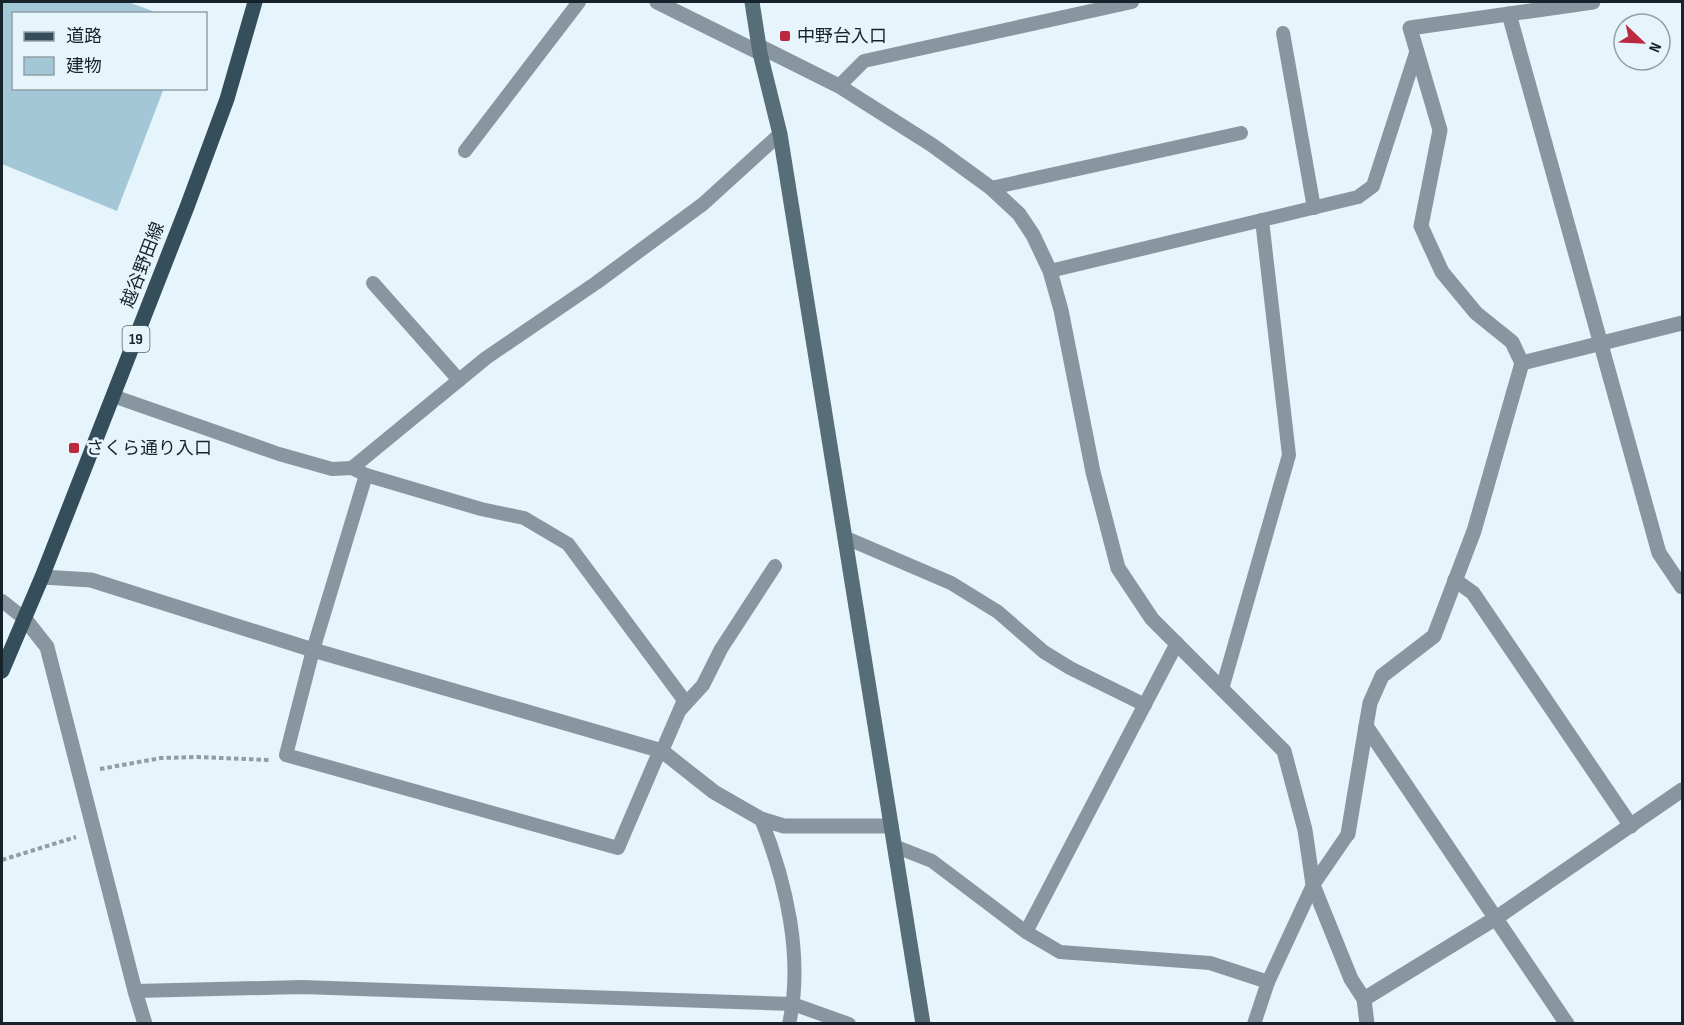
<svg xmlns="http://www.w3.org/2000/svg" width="1684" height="1025" viewBox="0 0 1684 1025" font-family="'Sofia Sans Condensed','Noto Sans JP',sans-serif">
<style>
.building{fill:#a4c7d8}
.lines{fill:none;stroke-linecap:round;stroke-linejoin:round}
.path{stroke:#8f9da4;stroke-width:4;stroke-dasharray:4.5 3;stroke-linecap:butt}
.lane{stroke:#88979f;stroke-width:14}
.street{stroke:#88979f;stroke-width:15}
.secondary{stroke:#576d77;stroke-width:15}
.primary{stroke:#344f5b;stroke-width:15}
.poi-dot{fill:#ba293f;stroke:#e6f4fb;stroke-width:2}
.labels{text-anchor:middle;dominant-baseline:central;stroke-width:5;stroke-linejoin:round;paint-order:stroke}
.shield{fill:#e6f4fb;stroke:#546269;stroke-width:1.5}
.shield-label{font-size:16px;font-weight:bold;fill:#16232a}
.poi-label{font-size:18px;fill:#16232a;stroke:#e6f4fb;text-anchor:start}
.street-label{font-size:18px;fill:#16232a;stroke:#e6f4fb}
</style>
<rect width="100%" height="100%" fill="#e6f4fb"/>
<polygon class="building" points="2,2 128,2 158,13 14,14 14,88 164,88 117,211 2,164"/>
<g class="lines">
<g class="path">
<polyline points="100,769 161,758 198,757 269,760"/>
<polyline points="2,860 76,837"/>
</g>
<g class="lane">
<polyline points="1283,33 1314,208"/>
<polyline points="839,86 864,61 1132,2"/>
<polyline points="465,151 579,2"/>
<polyline points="991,188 1241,133"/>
<polyline points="1050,271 1358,197 1373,186 1416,53"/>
<polyline points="373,283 459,380"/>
<polyline points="113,396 279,454 332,469 352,468"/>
<polyline points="366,475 313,650 286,755 618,848 660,750"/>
<polyline points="846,538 951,583 998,612 1044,652 1070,668 1145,705"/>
<polyline points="2,601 25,619"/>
<polyline points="1222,689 1289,455 1262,220"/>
<polyline points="681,709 703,685 721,649 775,566"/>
<polyline points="662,751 684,700 568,544 524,518 481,509 366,475 352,468 486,358 596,283 703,204 780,134"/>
<path d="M761 819C786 881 804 958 789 1024"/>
<polyline points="894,846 932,861 1026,932 1060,952 1210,963 1268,982 1313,885 1348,834"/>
<polyline points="1026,932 1177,643"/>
<polyline points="135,991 302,987 793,1004 849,1024"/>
<polyline points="1254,1024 1268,982"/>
</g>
<g class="street">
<polyline points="657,2 760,53"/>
<polyline points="1509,14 1659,553 1682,587"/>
<polyline points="759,46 839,86 932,145 991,188 1019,214 1033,235 1050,271 1061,310 1093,472 1118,568 1152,619 1284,751 1305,830 1313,885 1351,979 1364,999 1367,1024"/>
<polyline points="1522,363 1682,323"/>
<polyline points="42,577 91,580 313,650 662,751 714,792 761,819 784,826 891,826"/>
<polyline points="1455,580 1473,593 1631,826"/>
<polyline points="25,619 47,647 135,991 145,1024"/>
<polyline points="1348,834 1366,726"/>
<polyline points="1364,999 1496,918 1682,790"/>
<polyline points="1567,1024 1366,726 1370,703 1382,676 1434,636 1474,531 1522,363 1512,342 1476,313 1442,272 1421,226 1440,130 1410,28 1593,2"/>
</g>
<polyline class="secondary" points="752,2 760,53 780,134 923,1024"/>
<polyline class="primary" points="2,671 42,577 187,207 227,99 255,2"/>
</g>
<g class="poi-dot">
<rect x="779" y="30" width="12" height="12" rx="3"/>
<rect x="68" y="442" width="12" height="12" rx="3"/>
</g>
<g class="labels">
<rect class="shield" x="122.5" y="326" width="27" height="26" rx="4.5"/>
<g class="shield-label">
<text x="136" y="339">19</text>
</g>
<g class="poi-label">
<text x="797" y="36">中野台入口</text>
<text x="86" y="448">さくら通り入口</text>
</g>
<g class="street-label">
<text transform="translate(143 265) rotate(-69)">越谷野田線</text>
</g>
</g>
<rect width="1684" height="1025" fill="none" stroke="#16232a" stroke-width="6"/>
<rect x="12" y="12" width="195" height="78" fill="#e6f4fb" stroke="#93a0a7" stroke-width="1.5"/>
<rect x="24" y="32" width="30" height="9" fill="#344f5b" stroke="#93a0a7" stroke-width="1.5"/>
<text x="66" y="42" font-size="18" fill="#16232a">道路</text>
<rect x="24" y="57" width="30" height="18" fill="#a4c7d8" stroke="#93a0a7" stroke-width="1.5"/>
<text x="66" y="72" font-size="18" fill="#16232a">建物</text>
<g transform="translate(1642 42) rotate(113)"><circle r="28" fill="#e6f4fb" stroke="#93a0a7" stroke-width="1.5"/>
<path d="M0-4.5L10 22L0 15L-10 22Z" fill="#ba293f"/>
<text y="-9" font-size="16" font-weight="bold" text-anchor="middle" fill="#16232a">N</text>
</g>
</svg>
